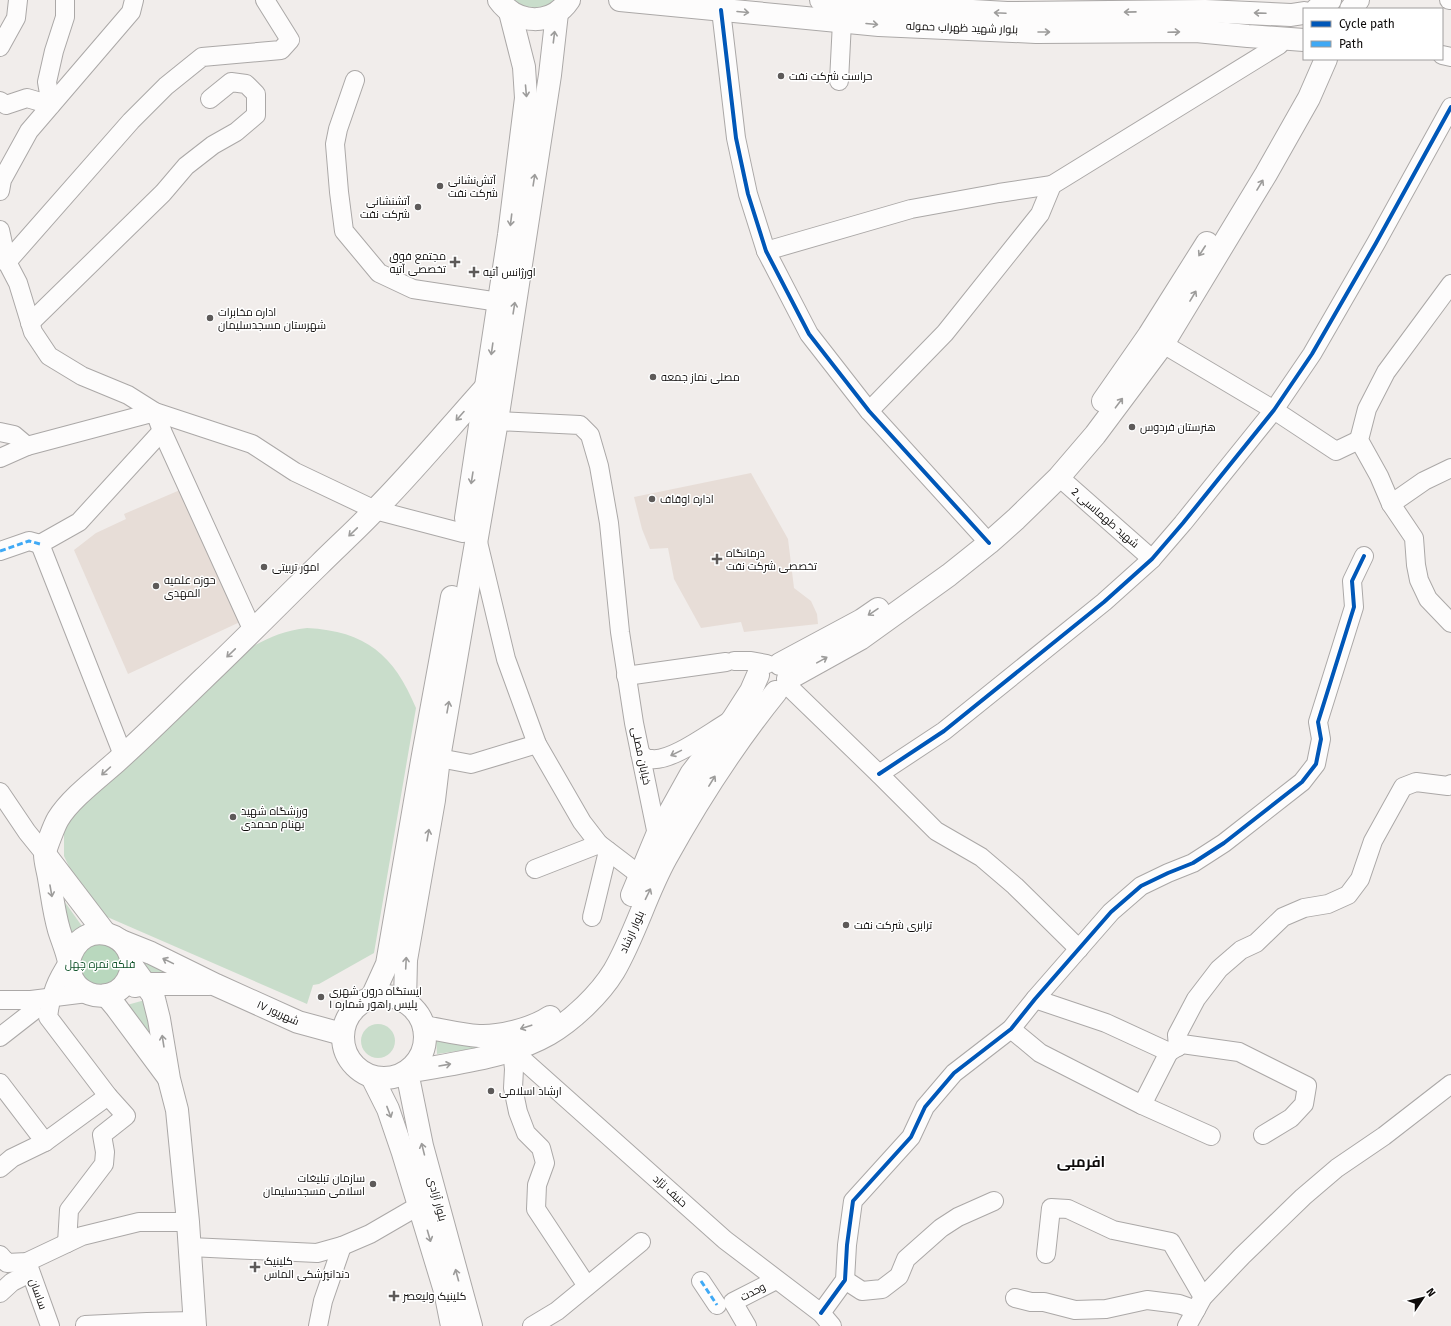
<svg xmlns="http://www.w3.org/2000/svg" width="1451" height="1326" viewBox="0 0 1451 1326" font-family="'Fira Sans',Cairo,sans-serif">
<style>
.built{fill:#e7ddd7}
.green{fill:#c9ddcb}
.forest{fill:#b9d8be}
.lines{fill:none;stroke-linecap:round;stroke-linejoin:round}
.minor-casing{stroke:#aba8a7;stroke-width:20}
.major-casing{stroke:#aba8a7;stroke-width:24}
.minor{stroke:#fdfcfc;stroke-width:18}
.major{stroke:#fdfcfc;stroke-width:22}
.quiet{stroke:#3fa9f5;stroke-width:3;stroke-dasharray:6 3;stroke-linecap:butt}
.cycleway-casing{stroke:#fff;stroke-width:6}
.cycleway{stroke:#0057b8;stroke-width:4}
.oneway{stroke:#9d9c9b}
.poi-dot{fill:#5d5a59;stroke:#fff;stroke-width:1.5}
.labels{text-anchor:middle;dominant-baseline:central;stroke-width:3;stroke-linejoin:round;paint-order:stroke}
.street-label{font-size:11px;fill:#0e0b0a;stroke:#fff}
.poi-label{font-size:11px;fill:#0e0b0a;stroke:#fff;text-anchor:start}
.park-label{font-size:11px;fill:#0d5127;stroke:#fff}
.district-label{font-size:15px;font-weight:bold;fill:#0e0b0a;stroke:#fff}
</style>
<rect width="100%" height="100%" fill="#f1edeb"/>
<g class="built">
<polygon points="751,473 788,539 794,588 811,601 817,614 818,624 744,632 741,622 701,628 674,579 668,548 650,549 642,529 634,497"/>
<polygon points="180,490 240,622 128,674 74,550 96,533 126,519 124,514"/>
</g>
<g class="green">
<polygon points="506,0 559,0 537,13"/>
<path d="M307 628C366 631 394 655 416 708L374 953 319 984 313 985 307 1004 105 916 74 877 64 856V824L72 810 240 654C263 640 280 631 307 628Z"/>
<polygon points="57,891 84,929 67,939"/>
<polygon points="146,958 180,975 143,974"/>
<polygon points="145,1000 156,1045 127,1005"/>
<circle cx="378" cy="1041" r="17"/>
<polygon points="436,1038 485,1047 437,1054"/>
</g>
<polygon class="forest" points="93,939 123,951 119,983 87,987 75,957"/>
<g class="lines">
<defs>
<g id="minor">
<polyline points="1449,0 1451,0"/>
<polyline points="721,10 736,138 748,194 766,251 809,334 869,411 989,543"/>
<polyline points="0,47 16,18 18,0"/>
<polyline points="1442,55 1451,57"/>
<polyline points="355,80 338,129 335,144 339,192 344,231 379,273 413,289 499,302"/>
<polyline points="839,81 842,22"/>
<polyline points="0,101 6,105 27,98 51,105 47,82 54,51 65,17 65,0"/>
<polyline points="0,191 2,180 29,131 131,12 134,0"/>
<polyline points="0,230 7,262 18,283 33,332 49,356 82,376 128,395 155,412 252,444 295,472 375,510 463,533"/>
<polyline points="766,251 911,209 999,193 1052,185"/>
<polyline points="0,260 7,262 131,121 166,86 202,57 281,50 290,40 265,0"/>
<polyline points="1451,284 1386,372 1367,409 1359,440 1379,476 1391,504 1414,538 1416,565 1419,580 1428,599 1451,623"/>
<polyline points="30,323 163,193 186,166 213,145 236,132 256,115 256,94 246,84 231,82 210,99"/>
<polyline points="1163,344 1274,410 1336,451 1359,440"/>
<polyline points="869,411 945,333 1040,214 1052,185 1279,45 1280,39"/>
<polyline points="497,421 580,425 590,435 599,466 609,523 620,632 634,723 657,835"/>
<polyline points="0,432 14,435 27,446 155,412 162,431 253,631"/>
<polyline points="0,458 27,446"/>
<polyline points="1059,477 1152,559"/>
<polyline points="1391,504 1424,481 1451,468"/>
<polyline points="478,542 506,659 537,744 582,822 599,844 641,876"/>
<polyline points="0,551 29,541 40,544"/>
<polyline points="734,661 751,661 767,664"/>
<polyline points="626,676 726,662"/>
<polyline points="786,684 879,774 936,831 981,857 1015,886 1079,949"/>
<path d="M640 753C643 756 647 759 651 759 671 762 709 733 728 722"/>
<polyline points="123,755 40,544 79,522 162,431"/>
<polyline points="439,758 471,764 537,744"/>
<polyline points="879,774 944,731 1104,602 1152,559 1183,523 1274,410 1312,354 1376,243 1451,107"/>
<polyline points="0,792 27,832 44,853"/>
<polyline points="535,869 599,844"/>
<polyline points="592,917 608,851"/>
<polyline points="1035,999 1106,1023 1169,1052 1182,1044 1239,1052 1307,1086 1304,1104 1291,1118 1263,1135"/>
<polyline points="0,1000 31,1000 87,993"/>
<polyline points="1011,1029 1040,1053 1142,1105 1169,1052"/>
<polyline points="0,1037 32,1012 31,1000"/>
<polyline points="1178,1047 1177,1035 1196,999 1219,969 1241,950 1256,943 1283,917 1304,908 1328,904 1348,895 1360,879 1373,841 1403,787 1416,782 1448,786 1451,784"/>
<polyline points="512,1050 725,1240 821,1313 832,1326"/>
<polyline points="512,1050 514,1069 513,1088 518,1112 526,1133 541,1148 545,1163 537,1185 536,1209 587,1286"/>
<polyline points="0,1083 45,1142 12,1158 0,1168"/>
<polyline points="1142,1105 1211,1136"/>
<polyline points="45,1142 108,1096"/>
<path d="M67 1243 69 1210 104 1164 105 1152 102 1135 126 1116 108 1096 48 1017C51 993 56 981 69 961"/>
<polyline points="190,1247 317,1253 342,1246 370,1234 420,1205"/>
<polyline points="1046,1254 1051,1208 1068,1209 1113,1230 1171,1242 1203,1297"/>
<polyline points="0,1255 7,1263 27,1262 82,1236 139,1222 188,1222"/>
<polyline points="27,1262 50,1326"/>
<polyline points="845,1280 862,1291 882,1289 899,1276 906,1259 941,1228 958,1217 994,1201"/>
<polyline points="701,1281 717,1305"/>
<polyline points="0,1293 12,1282 30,1273"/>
<polyline points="1015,1298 1031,1302 1044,1302 1075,1310 1106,1309 1147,1300 1179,1304 1196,1310"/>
<polyline points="821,1313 845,1280 847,1245 853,1201 911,1137 925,1107 954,1073 1011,1029 1035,999 1111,912 1141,886 1168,873 1193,863 1224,843 1302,782 1316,764 1321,739 1318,722 1354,607 1352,581 1364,556"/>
<polyline points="85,1325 147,1322 195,1321"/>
<polyline points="318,1326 323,1301 342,1246"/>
<polyline points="532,1326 557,1311 641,1242"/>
<polyline points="747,1326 733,1302 776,1280"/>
<polyline points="1187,1326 1203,1297 1242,1256 1303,1197 1337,1168 1384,1136 1451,1084"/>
</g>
<g id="major">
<path d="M499 0C517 25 552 26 569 0"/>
<polyline points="620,0 879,25 1036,32 1196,31 1248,36 1304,40"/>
<polyline points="821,0 887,6 1007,13 1205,11 1291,15 1304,13"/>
<polyline points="1317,9 1330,0"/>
<polyline points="1351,9 1358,0"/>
<polyline points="1103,401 1149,335 1207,243"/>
<polyline points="466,518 509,235 526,98 524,67 510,12"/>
<polyline points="780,664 862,620 878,609"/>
<polyline points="788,679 860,639 949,575 989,543 1016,519 1059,477 1095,435 1163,344 1266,174 1309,98 1326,59"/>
<polyline points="47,857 105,933"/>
<polyline points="632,895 657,835 691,774 733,719 751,691 758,675"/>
<polyline points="121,941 151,953 216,985 298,1022 342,1034"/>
<path d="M69 961C81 912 142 935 130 974 127 983 120 991 111 994 97 999 80 993 73 980 70 974 70 968 69 962 67 951 62 940 59 930 54 913 52 895 49 878 48 871 45 862 45 854 45 849 55 824 58 819 70 799 98 778 116 762 146 735 174 707 203 679 242 642 280 603 319 565 337 547 356 530 374 511 413 472 449 428 486 387"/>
<polyline points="132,966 153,995 159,1019 169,1079 177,1110 188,1222 195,1326"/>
<polyline points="135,986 145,984 209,984"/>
<polyline points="106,995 116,1007 168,1077"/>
<circle cx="384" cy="1037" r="41"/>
<polyline points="372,997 387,964 423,755 452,597"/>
<polyline points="405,1002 406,960 434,800 439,758 497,421 550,75 557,13"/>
<path d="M424 1027C442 1030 461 1035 479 1036 499 1037 532 1029 550 1017"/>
<polyline points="372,1077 388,1109 403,1153 445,1291 452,1326"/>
<path d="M471 1326 422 1146 407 1072C454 1063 507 1058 549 1034 573 1020 600 994 614 971 635 935 646 894 666 858 698 800 734 744 776 692"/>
</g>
</defs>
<use href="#minor" class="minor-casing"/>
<use href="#major" class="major-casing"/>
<use href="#minor" class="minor"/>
<use href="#major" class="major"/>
<g class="quiet">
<polyline points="0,551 29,541 40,544"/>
<polyline points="701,1281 717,1305"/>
</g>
<defs>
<g id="cycleway">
<polyline points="721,10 736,138 748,194 766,251 809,334 869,411 989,543"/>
<polyline points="879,774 944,731 1104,602 1152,559 1183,523 1274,410 1312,354 1376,243 1451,107"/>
<polyline points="821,1313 845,1280 847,1245 853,1201 911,1137 925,1107 954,1073 1011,1029 1035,999 1111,912 1141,886 1168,873 1193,863 1224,843 1302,782 1316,764 1321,739 1318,722 1354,607 1352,581 1364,556"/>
</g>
</defs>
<use href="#cycleway" class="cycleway-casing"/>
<use href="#cycleway" class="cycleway"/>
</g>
<defs><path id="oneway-shaft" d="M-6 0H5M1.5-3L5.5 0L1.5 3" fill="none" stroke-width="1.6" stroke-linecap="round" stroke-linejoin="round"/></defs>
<g class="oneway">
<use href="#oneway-shaft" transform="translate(743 12) rotate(5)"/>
<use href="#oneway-shaft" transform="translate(1130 12) rotate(179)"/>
<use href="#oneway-shaft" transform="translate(1000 13) rotate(-177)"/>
<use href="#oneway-shaft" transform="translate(1260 13) rotate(-178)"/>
<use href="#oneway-shaft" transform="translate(872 24) rotate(5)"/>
<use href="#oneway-shaft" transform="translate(1044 32)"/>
<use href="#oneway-shaft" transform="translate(1174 32) rotate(-2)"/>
<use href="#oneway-shaft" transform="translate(554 37) rotate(-83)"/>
<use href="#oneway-shaft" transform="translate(526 91) rotate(85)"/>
<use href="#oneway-shaft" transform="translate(534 180) rotate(-81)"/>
<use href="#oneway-shaft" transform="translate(1260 185) rotate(-59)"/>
<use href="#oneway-shaft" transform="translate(511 220) rotate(97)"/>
<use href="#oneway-shaft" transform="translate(1202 251) rotate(123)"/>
<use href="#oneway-shaft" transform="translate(1193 296) rotate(-59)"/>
<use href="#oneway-shaft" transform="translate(514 308) rotate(-81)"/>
<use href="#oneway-shaft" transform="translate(492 349) rotate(98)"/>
<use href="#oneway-shaft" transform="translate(1119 403) rotate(-53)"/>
<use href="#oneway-shaft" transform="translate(460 416) rotate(132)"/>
<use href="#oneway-shaft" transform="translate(472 478) rotate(99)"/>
<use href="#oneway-shaft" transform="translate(353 532) rotate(136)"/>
<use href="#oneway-shaft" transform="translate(873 612) rotate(146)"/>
<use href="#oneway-shaft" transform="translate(231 653) rotate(136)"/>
<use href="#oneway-shaft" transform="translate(822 660) rotate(-29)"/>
<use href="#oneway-shaft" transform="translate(448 707) rotate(-80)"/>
<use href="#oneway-shaft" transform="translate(676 753) rotate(154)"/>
<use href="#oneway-shaft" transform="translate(106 771) rotate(138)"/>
<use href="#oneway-shaft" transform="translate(712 781) rotate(-58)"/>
<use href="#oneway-shaft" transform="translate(428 835) rotate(-80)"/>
<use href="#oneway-shaft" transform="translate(51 891) rotate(80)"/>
<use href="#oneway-shaft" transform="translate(648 894) rotate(-64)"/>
<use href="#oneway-shaft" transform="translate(168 961) rotate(-154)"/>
<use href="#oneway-shaft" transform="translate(406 963) rotate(-87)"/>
<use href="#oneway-shaft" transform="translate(526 1027) rotate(162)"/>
<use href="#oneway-shaft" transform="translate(163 1041) rotate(-99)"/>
<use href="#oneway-shaft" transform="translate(445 1065) rotate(-10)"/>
<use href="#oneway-shaft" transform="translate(389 1112) rotate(69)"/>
<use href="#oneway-shaft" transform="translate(423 1149) rotate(-104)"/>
<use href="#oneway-shaft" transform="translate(429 1236) rotate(74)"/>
<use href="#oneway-shaft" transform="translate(457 1275) rotate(-105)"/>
</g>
<g class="poi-dot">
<circle cx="781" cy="76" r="4"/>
<circle cx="440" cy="186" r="4"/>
<circle cx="418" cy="207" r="4"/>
<path d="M453 256h4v4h4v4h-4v4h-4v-4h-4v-4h4z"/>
<path d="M472 266h4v4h4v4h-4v4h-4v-4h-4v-4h4z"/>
<circle cx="210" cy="318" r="4"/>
<circle cx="653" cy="377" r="4"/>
<circle cx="1132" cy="427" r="4"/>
<circle cx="652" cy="499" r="4"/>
<path d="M715 553h4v4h4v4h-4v4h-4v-4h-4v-4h4z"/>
<circle cx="264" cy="567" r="4"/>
<circle cx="156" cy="586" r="4"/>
<circle cx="233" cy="817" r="4"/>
<circle cx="846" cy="925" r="4"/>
<circle cx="321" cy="997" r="4"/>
<circle cx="491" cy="1091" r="4"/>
<circle cx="373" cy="1184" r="4"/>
<path d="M253 1261h4v4h4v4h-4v4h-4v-4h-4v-4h4z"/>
<path d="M392 1290h4v4h4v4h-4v4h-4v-4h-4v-4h4z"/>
</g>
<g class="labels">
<g class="street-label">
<text transform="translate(962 28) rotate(2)">بلوار شهید ظهراب حموله</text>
<text transform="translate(1105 518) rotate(41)">شهید طهماسبی 2</text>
<text transform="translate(641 756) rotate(78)">خیابان مصلی</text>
<text transform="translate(632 932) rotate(-66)">بلوار ارشاد</text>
<text transform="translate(278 1013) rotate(24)">۱۷ شهریور</text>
<text transform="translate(670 1191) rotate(42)">حنیف نژاد</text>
<text transform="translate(437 1199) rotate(75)">بلوار آزادی</text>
<text transform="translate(753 1292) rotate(-28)">وحدت</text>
<text transform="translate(38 1294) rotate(70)">ساسان</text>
</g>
<g class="poi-label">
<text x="789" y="76">حراست شرکت نفت</text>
<text x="448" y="180">آتش‌نشانی<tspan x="448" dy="13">شرکت نفت</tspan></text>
<text x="410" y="201" text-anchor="end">آتشنشانی<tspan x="410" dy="13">شرکت نفت</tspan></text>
<text x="446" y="256" text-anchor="end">مجتمع فوق<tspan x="446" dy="13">تخصصی آتیه</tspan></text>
<text x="483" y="272">اورژانس آتیه</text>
<text x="218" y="312">اداره مخابرات<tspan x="218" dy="13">شهرستان مسجدسلیمان</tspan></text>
<text x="661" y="377">مصلی نماز جمعه</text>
<text x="1140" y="427">هنرستان فردوس</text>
<text x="660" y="499">اداره اوقاف</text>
<text x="726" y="553">درمانگاه<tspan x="726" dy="13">تخصصی شرکت نفت</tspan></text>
<text x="272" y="567">امور تربیتی</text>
<text x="164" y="580">حوزه علمیه<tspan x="164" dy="13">المهدی</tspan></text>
<text x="241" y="811">ورزشگاه شهید<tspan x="241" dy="13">بهنام محمدی</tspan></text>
<text x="854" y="925">ترابری شرکت نفت</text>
<text x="329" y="991">ایستگاه درون شهری<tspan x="329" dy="13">پلیس راهور شماره ۱</tspan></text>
<text x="499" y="1091">ارشاد اسلامی</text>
<text x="365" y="1178" text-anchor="end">سازمان تبلیغات<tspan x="365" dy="13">اسلامی مسجدسلیمان</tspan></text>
<text x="264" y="1261">کلینیک<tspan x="264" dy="13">دندانپزشکی الماس</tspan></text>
<text x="403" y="1296">کلینیک ولیعصر</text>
</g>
<g class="park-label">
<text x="100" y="964">فلکه نمره چهل</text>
</g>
<g class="district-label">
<text x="1081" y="1162">افرمبی</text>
</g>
</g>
<rect x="1303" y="8" width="140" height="52" fill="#ffffff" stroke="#9f9d9d"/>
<rect x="1311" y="21" width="20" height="6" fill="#0057b8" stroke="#9f9d9d"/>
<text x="1339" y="28" font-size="12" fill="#0e0b0a">Cycle path</text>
<rect x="1311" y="41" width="20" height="6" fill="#3fa9f5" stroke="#9f9d9d"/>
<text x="1339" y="48" font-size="12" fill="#0e0b0a">Path</text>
<g transform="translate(1423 1298) rotate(55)" stroke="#ffffff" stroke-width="3" paint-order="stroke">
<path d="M0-3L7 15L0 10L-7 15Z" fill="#0e0b0a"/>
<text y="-6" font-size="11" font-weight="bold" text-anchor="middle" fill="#0e0b0a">N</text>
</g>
</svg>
